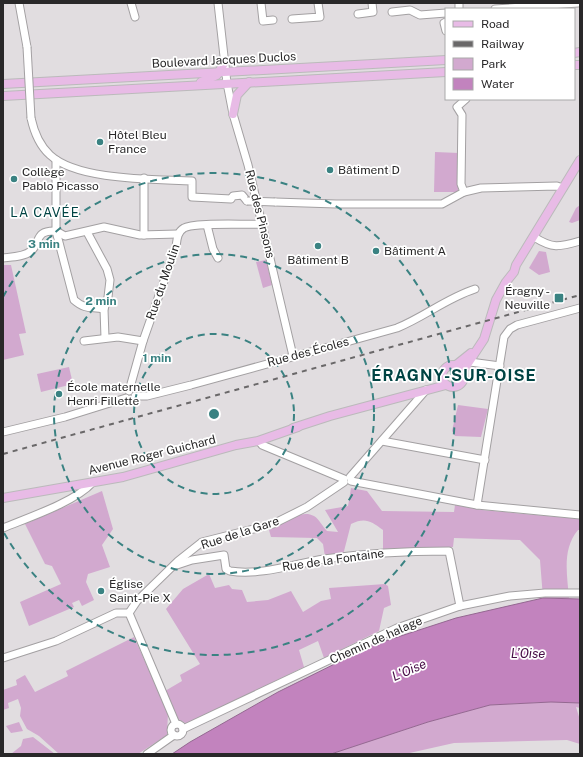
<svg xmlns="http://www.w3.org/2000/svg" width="583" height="757" viewBox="0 0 583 757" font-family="'Public Sans',sans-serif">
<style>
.green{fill:#d2a9cf}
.water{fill:#c283be;stroke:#946891}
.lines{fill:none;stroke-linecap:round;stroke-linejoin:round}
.minor-casing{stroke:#a3a0a2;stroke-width:9}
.major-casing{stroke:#bbbabb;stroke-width:10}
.minor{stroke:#fff;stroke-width:7}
.major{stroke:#e8bbe6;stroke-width:8}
.rail{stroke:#6a6869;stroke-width:2;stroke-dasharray:5 5;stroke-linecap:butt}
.minor-bridge-casing{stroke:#a3a0a2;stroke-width:9;stroke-linecap:butt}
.minor-bridge{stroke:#fff;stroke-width:7}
.ring{fill:none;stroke:#3a8282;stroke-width:2;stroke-dasharray:7 5}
.poi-dot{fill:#3a8282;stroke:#fff;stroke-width:1.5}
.labels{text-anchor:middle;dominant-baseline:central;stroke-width:3.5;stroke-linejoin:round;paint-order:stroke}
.street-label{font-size:12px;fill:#292829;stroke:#fff}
.poi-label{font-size:12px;fill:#292829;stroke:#fff;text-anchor:start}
.neighbourhood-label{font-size:13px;letter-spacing:1px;fill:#004343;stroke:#fff}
.water-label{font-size:13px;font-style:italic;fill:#470e46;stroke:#fff}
.district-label{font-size:16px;font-weight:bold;letter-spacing:1px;fill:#004343;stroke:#fff}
.centre{fill:#3a8282;stroke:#fff;stroke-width:2}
.ring-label{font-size:12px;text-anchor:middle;font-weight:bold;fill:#3a8282;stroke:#fff;stroke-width:3.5;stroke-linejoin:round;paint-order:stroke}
</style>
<rect width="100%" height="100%" fill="#e1dde0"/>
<g class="green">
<polygon points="435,152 459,153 458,192 434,192"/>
<polygon points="580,205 580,220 572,223 569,222 576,208"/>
<polygon points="539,251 546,252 550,272 539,275 529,268"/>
<polygon points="266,260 272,285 263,288 256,262"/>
<polygon points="3,265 11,265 26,333 19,334 24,355 3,360"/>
<polygon points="69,367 73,384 41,392 37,374"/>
<polygon points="458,405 488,409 481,437 455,436 452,431"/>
<path d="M351 488 367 491 382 511 454 512 455 505 482 510 580 519V530H578C562 549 567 574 569 598H543L540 560 520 540 454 538 453 547 383 549V530C371 521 365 517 351 524L343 555 325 557 323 544 317 538 271 537 269 530C281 525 300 508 314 516 319 519 323 527 327 531L338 532 325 510 348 506Z"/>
<polygon points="102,491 113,529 102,545 110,567 88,574 86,582 94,600 82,606 79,600 72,603 74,607 29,626 20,602 61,584 52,566 45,564 25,524"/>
<polygon points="209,574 215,588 229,585 232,589 242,590 247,602 268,600 291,591 303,612 321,601 331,599 329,588 385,584 388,586 391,605 384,608 379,631 324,658 318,641 299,650 304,667 187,724 178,719 165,691 182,681 180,675 200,664 166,609 183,589"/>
<polygon points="134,637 168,713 167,735 138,754 59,754 39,736 27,729 20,716 21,708 18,699 8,703 9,708 3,710 3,690 17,685 16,680 25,675 35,692 68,676 66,671"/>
<polygon points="551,702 580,703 580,708 576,707 580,720 580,744 567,740 454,743 405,754 331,754 428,722 490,705"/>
<polygon points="19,722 23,731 11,733 6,726"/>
<polygon points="33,737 55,754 11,754 21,746 23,739"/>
</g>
<polygon class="water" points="543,598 580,599 580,703 551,702 490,705 428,722 331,754 172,754 190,742 278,692 373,645 456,618"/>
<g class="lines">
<defs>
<g id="minor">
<polyline points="19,3 27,47"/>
<polyline points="131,3 135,17"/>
<polyline points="218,3 227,83 233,114 248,165 293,356"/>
<polyline points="261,3 263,21 273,20"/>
<polyline points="459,3 459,9"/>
<polyline points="495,9 578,3"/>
<polyline points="392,12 410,10 420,15 446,13"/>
<polyline points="358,14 373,12 372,3"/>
<polyline points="292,19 320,17 318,3"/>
<polyline points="446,22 444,23 446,31"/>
<path d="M31 118C34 132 39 145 50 155 78 181 155 179 192 181V197L231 199 233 196 242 195 247 201"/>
<polyline points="56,160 56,231 65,236 104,227 140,235 178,234"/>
<polyline points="464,192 461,184 462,115 457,107 466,99"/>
<polyline points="275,202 336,204 442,204 464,192 481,188 557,186 563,188"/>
<polyline points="207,225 213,249 218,258"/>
<polyline points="87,232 107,269 110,280 108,297 104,309 105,338"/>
<polyline points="144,235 144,178"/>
<path d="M534 237C553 249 559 247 580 241"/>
<path d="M3 258C12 257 24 257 31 251 41 243 34 230 56 231L74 300C87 311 91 306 104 309"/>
<polyline points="84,341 118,337 143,341"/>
<polyline points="470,362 500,366"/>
<path d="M129 391 143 341 176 247C177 240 177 232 184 228 193 222 247 225 262 224"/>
<path d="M135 396H147L191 385 397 328C424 317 447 298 475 289"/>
<polyline points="3,432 65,417 126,398"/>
<polyline points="259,441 262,445 344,479"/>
<polyline points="382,441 485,460"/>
<polyline points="350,477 426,390"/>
<polyline points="351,481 477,505 580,515"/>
<polyline points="477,505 504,337 510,329 517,325 580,308"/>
<path d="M3 528C27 518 75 502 92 483"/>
<path d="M174 566 192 560 224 555 226 569 230 571C260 576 294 564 324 559 367 553 405 551 449 551L460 606"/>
<polyline points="129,613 137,601 178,561 202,542 273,524 307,507 344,482"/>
<polyline points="129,613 176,724"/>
<polyline points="3,658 56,641 116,613 129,613"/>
<circle cx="177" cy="730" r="6"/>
<polyline points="183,729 397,628 460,606 510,596 545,593 580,593"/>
<polyline points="147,754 174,735"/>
</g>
<g id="major">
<polyline points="574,53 580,52"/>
<polyline points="574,65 580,65"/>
<polyline points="201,82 217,75 225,62"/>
<polyline points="3,84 446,60"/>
<polyline points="3,96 446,72"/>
<polyline points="233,114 237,95 249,82"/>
<circle cx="453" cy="376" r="11"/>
<polyline points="456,365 471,353"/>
<polyline points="463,371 484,339 496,300 506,282 514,272 516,265 580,160"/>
<polyline points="293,428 330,416 446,385"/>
<polyline points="3,498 123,477 236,445 258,441 298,427"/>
</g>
</defs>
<use href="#minor" class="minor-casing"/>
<use href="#major" class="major-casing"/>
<use href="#minor" class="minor"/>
<use href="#major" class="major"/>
<g class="rail">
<polyline points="3,454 580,295"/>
<polyline points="475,754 543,754"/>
</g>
<defs>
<g id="minor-bridge">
<polyline points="27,47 31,118"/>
<polyline points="247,201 275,202"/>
</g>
</defs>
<use href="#minor-bridge" class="minor-bridge-casing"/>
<use href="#minor-bridge" class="minor-bridge"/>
</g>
<g class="ring">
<circle cx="214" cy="414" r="80"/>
<circle cx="214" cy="414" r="160"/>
<path d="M3 297A241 241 0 1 1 3 531"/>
</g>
<g class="poi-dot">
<circle cx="100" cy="142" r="4"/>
<circle cx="330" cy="170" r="4"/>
<circle cx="14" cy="179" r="4"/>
<circle cx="318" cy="246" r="4"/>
<circle cx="376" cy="251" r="4"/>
<rect x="554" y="293" width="10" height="10" rx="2"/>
<circle cx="59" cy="394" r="4"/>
<circle cx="101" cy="591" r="4"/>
</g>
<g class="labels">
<g class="street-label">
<text transform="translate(224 60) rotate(-3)">Boulevard Jacques Duclos</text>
<text transform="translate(260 214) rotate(76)">Rue des Pinsons</text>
<text transform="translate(163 282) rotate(-71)">Rue du Moulin</text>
<text transform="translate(308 352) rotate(-15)">Rue des Écoles</text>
<text transform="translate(152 455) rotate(-14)">Avenue Roger Guichard</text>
<text transform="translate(240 533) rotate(-18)">Rue de la Gare</text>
<text transform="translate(333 560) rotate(-8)">Rue de la Fontaine</text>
<text transform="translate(376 640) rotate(-24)">Chemin de halage</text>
</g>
<g class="poi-label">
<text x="108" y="135">Hôtel Bleu<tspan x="108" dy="14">France</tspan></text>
<text x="338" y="170">Bâtiment D</text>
<text x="22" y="172">Collège<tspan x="22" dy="14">Pablo Picasso</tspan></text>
<text x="384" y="251">Bâtiment A</text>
<text x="318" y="260" text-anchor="middle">Bâtiment B</text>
<text x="550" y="291" text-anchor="end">Éragny -<tspan x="550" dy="14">Neuville</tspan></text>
<text x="67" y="387">École maternelle<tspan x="67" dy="14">Henri Fillette</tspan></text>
<text x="109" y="584">Église<tspan x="109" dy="14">Saint-Pie X</tspan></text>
</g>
<g class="neighbourhood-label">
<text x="45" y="212">LA CAVÉE</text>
</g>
<g class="water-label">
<text x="528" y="653">L’Oise</text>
<text transform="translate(409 670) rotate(-23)">L'Oise</text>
</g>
<g class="district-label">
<text x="454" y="375">ÉRAGNY-SUR-OISE</text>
</g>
</g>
<circle cx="214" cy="414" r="6" class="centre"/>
<g class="ring-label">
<text x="44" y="248">3 min</text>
<text x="101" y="305">2 min</text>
<text x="157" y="362">1 min</text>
</g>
<rect width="583" height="757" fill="none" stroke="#292829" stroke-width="8"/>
<rect x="445" y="8" width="130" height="92" fill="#ffffff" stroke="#a9a9a9"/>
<rect x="453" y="21" width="20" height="6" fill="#e8bbe6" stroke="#a9a9a9"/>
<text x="481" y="28" font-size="12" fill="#292829">Road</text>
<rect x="453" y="41" width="20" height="6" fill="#6a6869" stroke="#a9a9a9"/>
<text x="481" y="48" font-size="12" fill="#292829">Railway</text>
<rect x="453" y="58" width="20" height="12" fill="#d2a9cf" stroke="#a9a9a9"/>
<text x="481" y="68" font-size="12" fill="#292829">Park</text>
<rect x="453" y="78" width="20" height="12" fill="#c283be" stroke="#a9a9a9"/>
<text x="481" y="88" font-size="12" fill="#292829">Water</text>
</svg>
